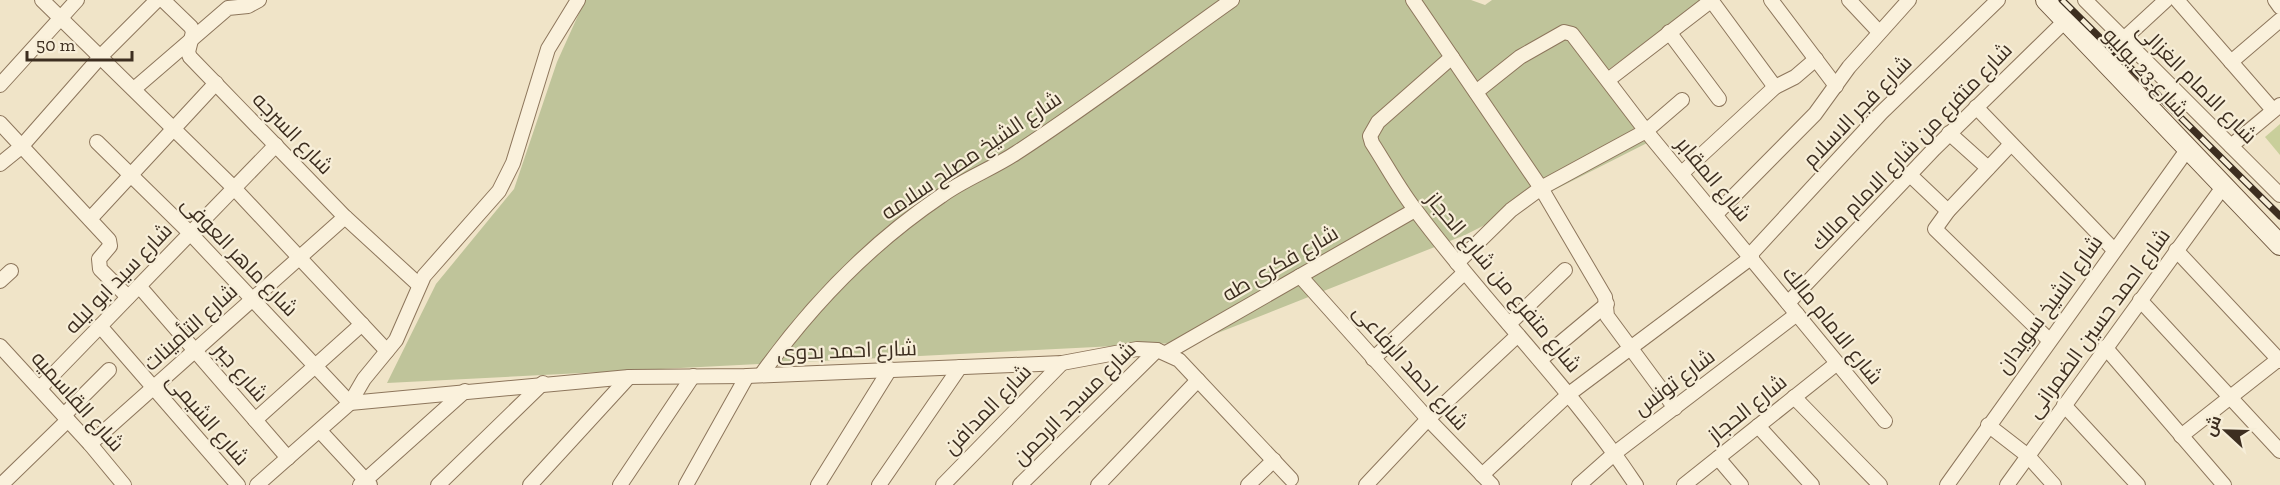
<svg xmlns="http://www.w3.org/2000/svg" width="2280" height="485" viewBox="0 0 2280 485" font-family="'Zilla Slab',Cairo,serif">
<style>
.green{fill:#c9cf9b}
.cemetery{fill:#bfc49a}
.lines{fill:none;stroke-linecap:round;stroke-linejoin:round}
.street-casing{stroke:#8d765c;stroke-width:16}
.secondary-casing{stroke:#6f573f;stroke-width:22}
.street{stroke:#faf1dc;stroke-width:14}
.secondary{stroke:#faf1dc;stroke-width:20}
.rail-casing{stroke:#3d2e20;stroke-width:7}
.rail{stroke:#f7eed8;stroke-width:4.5;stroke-dasharray:14;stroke-linecap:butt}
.labels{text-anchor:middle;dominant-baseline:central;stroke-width:4.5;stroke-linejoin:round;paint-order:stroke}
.street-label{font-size:21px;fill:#3d2e20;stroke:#f7eed8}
</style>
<rect width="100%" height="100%" fill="#f0e4c8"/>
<polygon class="green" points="2280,124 2280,155 2265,137"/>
<polygon class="cemetery" points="585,0 1471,0 1485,5 1492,0 1703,0 1601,75 1649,142 1465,235 1195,342 387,383 436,284 514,189 557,62"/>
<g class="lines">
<defs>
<g id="street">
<polyline points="42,0 234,188 387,351"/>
<polyline points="163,0 191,27 193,32 188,52 190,57 345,217 419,285"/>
<polyline points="1413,0 1541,188 1605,297 1607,316 1675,408"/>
<polyline points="1711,0 1775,87"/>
<polyline points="1771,0 1836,86"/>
<polyline points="1849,0 1879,32"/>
<polyline points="2085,0 2280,195"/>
<polyline points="2177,0 2273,110"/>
<polyline points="2275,0 2280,7"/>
<polyline points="1669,32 1719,99"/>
<path d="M1452 57 1378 122 1370 136 1372 143C1387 166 1400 191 1417 212 1487 306 1571 387 1636 485"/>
<polyline points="2102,59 2166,0"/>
<polyline points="2231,62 2280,20"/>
<polyline points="1608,80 1712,0"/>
<polyline points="0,85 77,0"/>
<polyline points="134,89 228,8 248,6 259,0"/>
<polyline points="1476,92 1520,57 1564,32 1572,34 1646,131 1885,421"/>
<polyline points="1976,107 2114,250"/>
<polyline points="0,123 109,240 110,246 99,259 100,269 128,297"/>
<polyline points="1949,133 1988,168"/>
<polyline points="97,142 190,233 350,403"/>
<polyline points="2011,144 1948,211 1935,229 2049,340"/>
<polyline points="2231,146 2280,105"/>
<polyline points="0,164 21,147 101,56 157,0"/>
<polyline points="1682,173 1775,87 1795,77 1816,59"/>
<polyline points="1909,174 1948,211"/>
<polyline points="1717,213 1815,114 1849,67 1909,0"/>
<polyline points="90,219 216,83"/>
<polyline points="2176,250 2280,361"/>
<polyline points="1750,255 1881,113 1998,0"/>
<polyline points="1457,263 1511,210 1541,188 1646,131 1682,100"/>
<polyline points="1300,276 1428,419 1492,485"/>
<polyline points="0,281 11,271"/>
<polyline points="139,286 288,458"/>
<polyline points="2140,300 2280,451"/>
<polyline points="1788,303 1934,149 2065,21"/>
<polyline points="1509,324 1565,270"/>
<polyline points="100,326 238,485"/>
<polyline points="0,346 90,444 124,485"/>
<polyline points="2105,347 2224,485"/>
<polyline points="1166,353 1415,210"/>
<polyline points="1373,359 1464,273"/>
<polyline points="1540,360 1607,304"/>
<path d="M761 375C811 305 870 244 941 196 964 179 992 169 1016 153 1090 105 1160 51 1232 0"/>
<polyline points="40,388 276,145"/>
<polyline points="1794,397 1880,485"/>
<polyline points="350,403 629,377 747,376 1062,363 1137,349 1157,350 1179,360 1291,479"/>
<polyline points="2064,405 2138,485"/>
<polyline points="64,415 109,370"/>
<polyline points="255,420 362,324"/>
<polyline points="1988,425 2028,456 2054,485"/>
<polyline points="1758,426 1812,485"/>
<polyline points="320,431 370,485"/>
<polyline points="2181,436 2280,358"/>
<polyline points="90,444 345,217"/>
<polyline points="1718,458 1741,485"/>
<polyline points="1482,475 1569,394 1752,257"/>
<polyline points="1,485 68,420"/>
<polyline points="257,485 350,403 364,379 396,340 424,276 499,191 513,163 548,49 578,0"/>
<polyline points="360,485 465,391"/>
<polyline points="438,485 543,383"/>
<polyline points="530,485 629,377"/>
<polyline points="620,485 693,376"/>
<polyline points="686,485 747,376"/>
<polyline points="818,485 890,369"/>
<polyline points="879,485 960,367"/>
<polyline points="943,485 1062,363"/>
<polyline points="1020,485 1157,350"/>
<polyline points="1098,485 1198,380"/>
<polyline points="1248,485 1274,460"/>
<polyline points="1366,485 1428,419 1518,335"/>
<polyline points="1579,485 1615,453 1797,314"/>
<polyline points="1684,485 1836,364"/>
<polyline points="1947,485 2187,150"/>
<polyline points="2007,485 2223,187"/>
</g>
<polyline id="secondary" points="2046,0 2280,245"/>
</defs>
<use href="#street" class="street-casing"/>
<use href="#secondary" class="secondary-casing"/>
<use href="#street" class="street"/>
<use href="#secondary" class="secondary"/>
<defs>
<polyline id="rail" points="2062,0 2280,216"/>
</defs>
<use href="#rail" class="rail-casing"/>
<use href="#rail" class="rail"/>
</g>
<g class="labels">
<g class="street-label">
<text transform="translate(2146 72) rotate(47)">شارع 23 يوليو</text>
<text transform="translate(2197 83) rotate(45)">شارع الامام الغزالى</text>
<text transform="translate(1857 111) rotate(-46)">شارع فجر الاسلام</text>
<text transform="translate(293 133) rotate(46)">شارع السرجه</text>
<text transform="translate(1911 146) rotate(-46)">شارع متفرع من شارع الامام مالك</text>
<text transform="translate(971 155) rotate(-34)">شارع الشيخ مصلح سلامه</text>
<text transform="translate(1714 179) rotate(50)">شارع المقابر</text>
<text transform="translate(240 256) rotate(46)">شارع ماهر العوفى</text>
<text transform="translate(1280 263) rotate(-30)">شارع فكرى طه</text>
<text transform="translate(118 278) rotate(-46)">شارع سيد ابو ليله</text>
<text transform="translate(1504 282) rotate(50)">شارع متفرع من شارع الحجاز</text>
<text transform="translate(2049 304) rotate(-54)">شارع الشيخ سويدان</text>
<text transform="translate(2098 323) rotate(-54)">شارع احمد حسين الضمرانى</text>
<text transform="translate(1833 325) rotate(51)">شارع الامام مالك</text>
<text transform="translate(190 327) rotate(-42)">شارع التأمينات</text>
<text transform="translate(847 350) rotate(-2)">شارع احمد بدوى</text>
<text transform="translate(1411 367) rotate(48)">شارع احمد الرفاعى</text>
<text transform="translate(241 372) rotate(49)">شارع جبر</text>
<text transform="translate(1674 382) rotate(-37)">شارع تونس</text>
<text transform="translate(78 401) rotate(48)">شارع القاسميه</text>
<text transform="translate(1074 403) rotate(-45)">شارع مسجد الرحمن</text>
<text transform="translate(1747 408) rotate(-39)">شارع الحجاز</text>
<text transform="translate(987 409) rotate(-46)">شارع المدافن</text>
<text transform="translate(208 419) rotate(49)">شارع الشيمى</text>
</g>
</g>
<g transform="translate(2226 431) rotate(292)" stroke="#f7eed8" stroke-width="4.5" paint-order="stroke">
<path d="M0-4.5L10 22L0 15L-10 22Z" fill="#3d2e20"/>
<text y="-9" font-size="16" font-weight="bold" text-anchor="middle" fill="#3d2e20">ش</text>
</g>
<path d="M27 51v9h105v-9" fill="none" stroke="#3d2e20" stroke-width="3"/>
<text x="36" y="51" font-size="18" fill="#3d2e20" stroke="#f7eed8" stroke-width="4.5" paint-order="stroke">50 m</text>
</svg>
